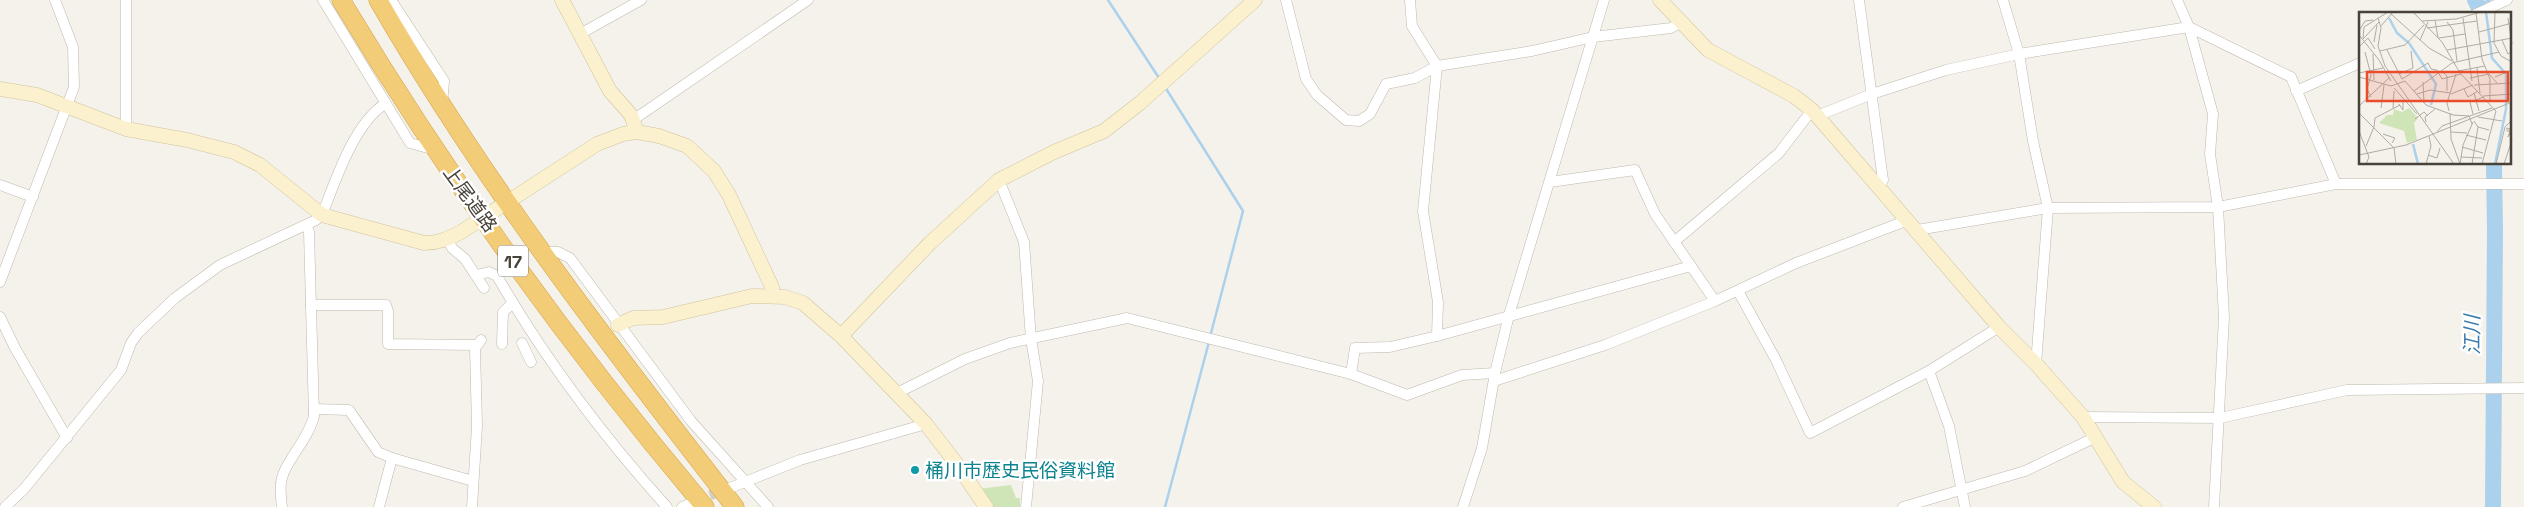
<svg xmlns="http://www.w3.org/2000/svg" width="2524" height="507" viewBox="0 0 2524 507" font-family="'Space Grotesk','Noto Sans JP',sans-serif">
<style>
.green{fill:#d0e5b7}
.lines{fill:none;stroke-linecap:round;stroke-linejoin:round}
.stream{stroke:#acd1ec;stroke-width:2.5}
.river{stroke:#acd1ec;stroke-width:16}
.street-tunnel{stroke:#d2cfc7;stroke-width:10;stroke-dasharray:10 5;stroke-linecap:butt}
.street-casing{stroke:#bfb9ae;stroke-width:11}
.secondary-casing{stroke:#d0c49e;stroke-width:15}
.highway-casing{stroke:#d3a146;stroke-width:19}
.street{stroke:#fff;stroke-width:10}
.secondary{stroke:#fbf1ce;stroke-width:14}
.highway{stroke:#f3cc77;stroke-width:18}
.culture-dot{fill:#0f9aa8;stroke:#fff;stroke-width:2}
.labels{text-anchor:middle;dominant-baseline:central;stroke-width:5;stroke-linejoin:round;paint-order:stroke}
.shield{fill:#fff;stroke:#7f7b74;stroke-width:1}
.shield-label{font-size:18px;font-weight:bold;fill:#484239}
.street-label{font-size:19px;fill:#484239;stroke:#fff}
.culture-label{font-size:19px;fill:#0d838f;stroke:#fff;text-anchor:start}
.water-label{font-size:20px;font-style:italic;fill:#397aad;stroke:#fff}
.inset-river{fill:none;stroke:#acd1ec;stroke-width:2.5}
.inset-road{fill:none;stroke:#afaca4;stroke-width:1}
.view{fill:#ea4c2c;fill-opacity:0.15;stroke:#ea4c2c;stroke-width:2.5}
.inset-edge{fill:none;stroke:#484239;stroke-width:2.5}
</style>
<rect width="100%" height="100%" fill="#f4f2eb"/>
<polygon class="green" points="1011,485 1016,498 1020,498 1020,507 993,507 978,489"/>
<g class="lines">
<g class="stream">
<polyline points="1108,0 1159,78"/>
<polyline points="2478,5 2490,0"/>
<polyline points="1165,87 1243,211 1210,337"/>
<polyline points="1165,507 1209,342"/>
</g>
<g class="river">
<polyline points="2475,0 2482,14"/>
<polyline points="2493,507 2495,229 2494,164"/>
</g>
<polyline class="street-tunnel" points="696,501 726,489"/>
<defs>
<g id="street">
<polyline points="323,0 410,143 435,150"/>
<polyline points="391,0 444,81 442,104"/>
<polyline points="1286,0 1306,79 1317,95 1346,120 1359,121 1370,114 1386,84 1415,78 1437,66 1532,51 1593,37 1671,28 1680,23"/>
<polyline points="1410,0 1412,26 1437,66 1423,211 1438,302 1437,336"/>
<polyline points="1859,0 1883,180 1879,186"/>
<polyline points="2003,0 2019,54 2033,141 2048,208 2036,364"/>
<polyline points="2177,0 2189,27 2213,114 2210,154 2218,207 2224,317 2214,507"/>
<polyline points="2476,14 2507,0"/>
<polyline points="580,34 641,0"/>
<polyline points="2296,91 2360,63"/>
<polyline points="1817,116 1872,94 1946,70 2019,54 2189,27 2291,77 2336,184"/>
<polyline points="633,120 808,0"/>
<polyline points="126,129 126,0"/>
<polyline points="999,180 1024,242 1031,339 1038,381 1026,507"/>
<polyline points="1550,182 1635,170 1655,214 1715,301"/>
<polyline points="0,185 33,197"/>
<polyline points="1917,230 2048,208 2218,207 2336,184 2524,184"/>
<polyline points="448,239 452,248 465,259 484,288"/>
<polyline points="1674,242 1779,153 1812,110"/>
<polyline points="542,252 558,252 570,258 691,421 768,507"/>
<path d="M477 275 489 272 497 276C545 359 603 436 667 507"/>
<polyline points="0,282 74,87 73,47 55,0"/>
<polyline points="1738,291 1776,360 1810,433 1929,371 1999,327"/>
<polyline points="311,305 386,305 388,311 388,344 477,345"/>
<polyline points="0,317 15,348 67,438"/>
<polyline points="522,343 531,362"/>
<polyline points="502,344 503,312 513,303"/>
<polyline points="1929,371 1949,426 1965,507"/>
<polyline points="1351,374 1355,348 1390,347 1437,336 1691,266"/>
<polyline points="1494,381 1605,345 1715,301 1796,263 1908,220"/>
<polyline points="897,393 965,359 1010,343 1127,318 1351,374 1407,395 1462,375 1495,373"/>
<polyline points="314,409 349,410 378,452 392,458 473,481"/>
<polyline points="2083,417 2220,418 2347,390 2524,388"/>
<polyline points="730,488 800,460 926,424"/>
<path d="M5 507 24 489 121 370 131 343 138 333 175 298 220 265 316 220 322 215C335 182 354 123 385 104"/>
<path d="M282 507C281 499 280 491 281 483 283 463 308 441 314 416L309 232 306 225"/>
<polyline points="379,507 392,458"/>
<polyline points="472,507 477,426 475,348 481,340"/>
<polyline points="682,507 689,504"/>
<polyline points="1463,507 1482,448 1495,373 1509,315 1604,0"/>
<polyline points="1903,507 2025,471 2096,437"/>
</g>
<g id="secondary">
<polyline points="562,0 610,91 631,115 637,132"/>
<polyline points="1660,0 1708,50 1794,96 1812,110 1999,327 2036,364 2083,417 2123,482 2154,507"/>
<path d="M0 89 37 95 126 129 187 140 234 152 260 165 322 215 424 243C438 243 448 239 461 232L597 144 623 134 637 132 659 136 687 146 714 171 729 195 772 287 773 296"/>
<polyline points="618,325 633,318 663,317 752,296 785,297 803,303 841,336 926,424 956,463 986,507"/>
<polyline points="841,336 930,243 999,180 1054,152 1104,131 1140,103 1255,0"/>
</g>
<g id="highway">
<path d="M341 0C448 179 571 348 705 507"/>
<path d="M378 0C481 179 608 344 735 507"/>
</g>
</defs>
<use href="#street" class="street-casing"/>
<use href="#secondary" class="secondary-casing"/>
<use href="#highway" class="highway-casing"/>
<use href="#street" class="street"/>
<use href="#secondary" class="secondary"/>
<use href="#highway" class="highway"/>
</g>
<circle class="culture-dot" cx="915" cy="470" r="5"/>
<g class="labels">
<rect class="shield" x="498" y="245.5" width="30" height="31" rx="4"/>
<g class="shield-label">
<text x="513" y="261">17</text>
</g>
<g class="street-label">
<text transform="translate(470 199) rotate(54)">上尾道路</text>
</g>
<g class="culture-label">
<text x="925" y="470">桶川市歴史民俗資料館</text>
</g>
<g class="water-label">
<text transform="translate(2472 335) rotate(-90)">江川</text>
</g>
</g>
<g transform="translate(2359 12)">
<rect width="152" height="152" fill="#f4f2eb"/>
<path d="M50 96 59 106 55 111 58 128 48 131 45 119 20 111 28 103H34L35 97 43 100Z" fill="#d0e5b7"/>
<path class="inset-river" d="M127 0 133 46 147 62V97L136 152M30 6 38 21 50 31 77 72 72 93M54 132 59 152"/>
<path class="inset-road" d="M54 0 83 30 101 61 137 99 123 152M136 0 135 31 142 44 153 50M117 1 123 47 131 67V90M32 2 70 36 93 49M19 6 22 16 19 34 26 54 95 152M104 6 113 69M149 6 153 32M76 8 79 26M63 9 97 7 122 0M88 10 94 18 98 49M22 14 34 0M68 16 118 9M1 17 6 9 14 8M120 20 153 11M0 23 20 48M4 26 5 15 29 0M80 26 106 22M4 27 20 10M61 28 69 10M143 28 149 42 153 39M15 30 18 13M0 35 9 26 16 37M28 38 43 67M88 38 153 26M21 39 46 33 65 13M6 40 12 63 8 77 12 85M14 42 15 68M20 48 32 69M118 56 121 81M82 58 88 64V79M99 59 126 54M0 61 24 56M40 62 54 56 52 39M0 65 32 74 46 69 67 93 94 103 110 104 113 112M136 65 153 58M111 66 130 62 138 71M43 67 69 51 72 57 78 58 83 67 102 62M64 70 65 91M115 73 153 71M35 76 58 102M105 77 109 85 119 79M55 79 93 51 140 40M115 81 120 99M58 82 71 78 91 81M92 82 114 73M124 84 153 82M40 92 44 98V90M0 94 30 66M22 96 25 73M34 96 35 79M90 99 88 91 97 62M0 101 35 136M91 101 92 127 101 152M114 102 111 90 125 85M119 105 143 109M56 107 65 100 69 104M115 109 119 115 130 118M67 110 66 105 76 97M153 114 152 115 151 117V119L149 125 152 120 151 119H148V116L151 117 153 118M15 115 16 106 41 93M0 119 10 145 7 152M78 120 83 114 133 96M92 120 108 121M24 122 36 126 33 131M107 123 127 128M7 134 15 115M103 135 124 141M35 136 37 152M0 143 47 133 153 90M69 143 78 146 81 136M102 145 123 146M67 152 72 134 70 124M101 152 104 133 114 110M113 152 119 115M137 152 146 115 153 108M145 152 153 128"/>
<path class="view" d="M8 60H149V89H8Z"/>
<rect width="152" height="152" class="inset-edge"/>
</g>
</svg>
